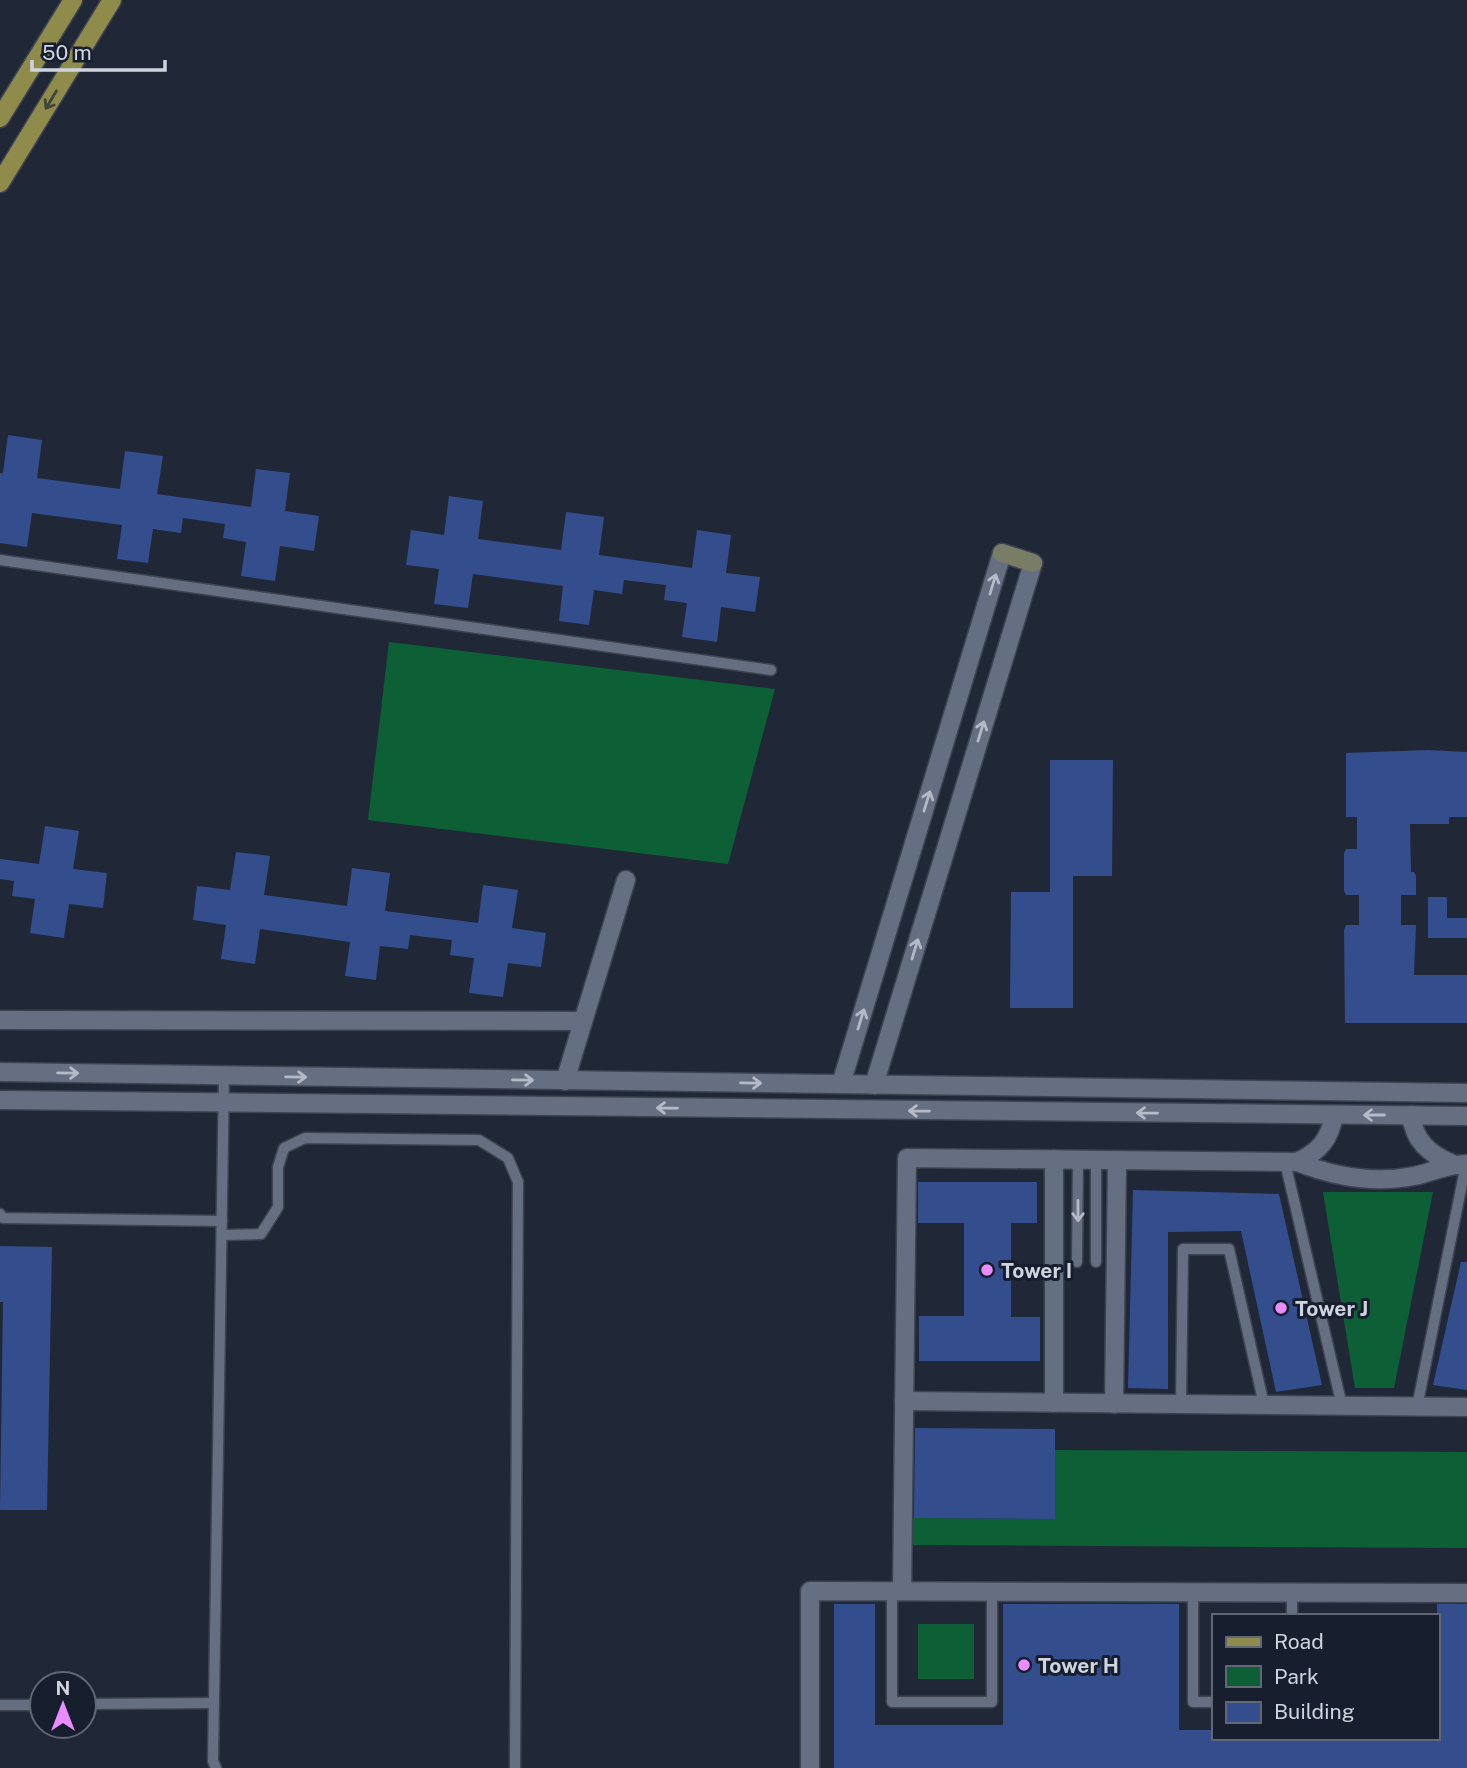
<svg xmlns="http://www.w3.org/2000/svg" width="1467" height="1768" viewBox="0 0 1467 1768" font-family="'Public Sans',sans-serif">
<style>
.green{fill:#0d6036}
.building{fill:#344e8d}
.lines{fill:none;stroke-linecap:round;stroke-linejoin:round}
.service-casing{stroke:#3d4351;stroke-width:13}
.minor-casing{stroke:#3d4351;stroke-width:21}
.tertiary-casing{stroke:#3d4351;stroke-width:21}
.secondary-casing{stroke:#3d4351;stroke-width:21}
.primary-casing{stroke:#3d4351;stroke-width:21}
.service{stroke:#666e81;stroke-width:10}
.minor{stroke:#666e81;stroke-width:18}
.tertiary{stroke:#666e81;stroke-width:18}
.secondary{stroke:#7a7d66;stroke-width:18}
.primary{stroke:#8e8b4b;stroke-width:18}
.oneway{stroke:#414438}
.oneway2{stroke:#b5bac8}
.poi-dot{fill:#e98dfe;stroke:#171e2d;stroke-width:2.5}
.labels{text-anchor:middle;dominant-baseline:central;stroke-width:6;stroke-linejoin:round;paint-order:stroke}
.poi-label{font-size:21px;font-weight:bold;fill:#cfd4df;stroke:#171e2d;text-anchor:start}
</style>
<rect width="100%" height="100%" fill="#202838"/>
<g class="green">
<polygon points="389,642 775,689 728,864 368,820"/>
<polygon points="1323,1192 1433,1192 1394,1388 1355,1388"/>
<polygon points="1055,1450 1467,1452 1467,1548 913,1545 913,1518 1054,1519"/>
<rect x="918" y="1624" width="56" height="55"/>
</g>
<g class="building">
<polygon points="8,435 42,440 37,478 120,489 125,451 163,456 157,494 251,507 256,469 290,473 285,511 319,516 314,551 280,546 275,581 241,576 246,542 223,538 225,524 183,518 181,533 153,529 148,563 117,559 122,525 32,513 27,547 0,543 0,473 3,473"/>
<polygon points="449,496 483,501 478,539 561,550 566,512 604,517 599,555 692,568 697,530 731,535 726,573 760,577 755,612 721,607 717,642 682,637 687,603 664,600 666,585 624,580 622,594 594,590 589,625 559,621 563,586 473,574 468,608 434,604 439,569 406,565 411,530 444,535"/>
<polygon points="1428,750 1467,752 1467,817 1449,817 1449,824 1410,824 1411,872 1414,872 1416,876 1416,895 1401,895 1401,925 1416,925 1414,975 1467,975 1467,1023 1345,1023 1344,930 1346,925 1359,925 1359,895 1346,895 1344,891 1344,853 1346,849 1357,849 1357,817 1346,817 1346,753"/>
<polygon points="1050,760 1113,760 1112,876 1073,876 1073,1008 1010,1008 1011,892 1050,892"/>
<polygon points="45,826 79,831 73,869 107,873 103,908 69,904 64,938 30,933 35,899 12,896 14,881 0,879 0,859 39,864"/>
<polygon points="236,852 270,856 264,895 347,906 352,868 390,873 385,911 478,923 483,885 518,890 512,928 546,933 541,967 508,963 503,997 469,993 474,958 450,955 452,940 410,935 408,949 380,946 376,980 345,976 350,942 260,929 255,964 221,959 226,925 193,920 197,886 230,890"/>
<polygon points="1428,897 1447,897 1447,918 1467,918 1467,938 1428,938"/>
<polygon points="918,1182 1037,1182 1037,1223 1011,1223 1011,1317 1040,1317 1040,1361 919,1361 919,1316 964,1316 964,1223 918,1223"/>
<polygon points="1133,1190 1279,1194 1322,1385 1276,1392 1241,1231 1168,1232 1168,1389 1128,1388"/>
<polygon points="0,1246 52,1247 47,1510 0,1510 3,1302 0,1302"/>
<polygon points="1461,1262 1467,1262 1467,1390 1433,1385"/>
<polygon points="915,1428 1055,1429 1055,1519 914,1518"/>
<polygon points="834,1604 875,1604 875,1725 1003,1725 1003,1604 1179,1604 1179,1730 1213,1730 1213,1738 1437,1738 1437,1604 1467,1604 1467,1768 834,1768"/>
</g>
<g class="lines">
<defs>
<g id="service">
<polyline points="0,560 771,670"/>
<polyline points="1285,1162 1342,1406"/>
<polyline points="0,1214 3,1218 222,1221"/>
<polyline points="222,1235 261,1234 278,1207 278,1167 284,1148 305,1138 479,1140 508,1158 518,1182 515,1768"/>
<polyline points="1077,1262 1078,1160"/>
<polyline points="1096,1262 1096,1160"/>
<polyline points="1181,1404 1183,1249 1229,1249 1264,1405"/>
<polyline points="1417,1407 1466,1164"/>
<polyline points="892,1591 892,1702 992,1702 992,1592"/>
<polyline points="1193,1592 1193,1702 1213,1702"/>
<polyline points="1292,1592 1292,1616"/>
<polyline points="84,1704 214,1703"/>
<polyline points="0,1705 42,1705"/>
<polyline points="216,1768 213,1761 224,1076"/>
</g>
<g id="minor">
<polyline points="0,1020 583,1021"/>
<polyline points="565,1081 626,880"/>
<path d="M1411 1115C1414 1141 1429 1154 1453 1164"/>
<polyline points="1054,1159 1054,1403"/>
<path d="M1297 1162C1319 1152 1330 1139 1334 1115"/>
<polyline points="904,1401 1467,1407"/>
<polyline points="1114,1404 1117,1161"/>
<path d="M902 1591 907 1158 1297 1162C1335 1177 1374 1184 1414 1176 1433 1172 1448 1164 1467 1164"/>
<polyline points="810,1768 810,1591 1467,1593"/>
</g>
<g id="tertiary">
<polyline points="0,1072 1467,1093"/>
<polyline points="841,1084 1002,553"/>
<polyline points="874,1085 1033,563"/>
<polyline points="0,1100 1467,1116"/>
</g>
<polyline id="secondary" points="1002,553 1033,563"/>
<g id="primary">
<polyline points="0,118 73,0"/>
<polyline points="0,183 112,0"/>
</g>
</defs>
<use href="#service" class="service-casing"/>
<use href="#minor" class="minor-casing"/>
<use href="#tertiary" class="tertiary-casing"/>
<use href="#secondary" class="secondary-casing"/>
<use href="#primary" class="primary-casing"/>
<use href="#service" class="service"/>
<use href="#minor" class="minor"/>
<use href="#tertiary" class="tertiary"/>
<use href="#secondary" class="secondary"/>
<use href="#primary" class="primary"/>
</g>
<defs><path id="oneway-shaft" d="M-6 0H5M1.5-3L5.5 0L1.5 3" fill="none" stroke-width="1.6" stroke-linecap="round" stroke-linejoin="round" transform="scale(1.75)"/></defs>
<use class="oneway" href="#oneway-shaft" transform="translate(51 100) rotate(121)"/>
<g class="oneway2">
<use href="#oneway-shaft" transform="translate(993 584) rotate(-73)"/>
<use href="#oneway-shaft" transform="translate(981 731) rotate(-73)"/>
<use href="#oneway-shaft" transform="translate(927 801) rotate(-73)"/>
<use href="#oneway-shaft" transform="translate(915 949) rotate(-73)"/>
<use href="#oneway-shaft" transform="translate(861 1019) rotate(-73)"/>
<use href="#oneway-shaft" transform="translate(68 1073) rotate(1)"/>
<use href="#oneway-shaft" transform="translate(296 1077) rotate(1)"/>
<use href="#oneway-shaft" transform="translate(523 1080) rotate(1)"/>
<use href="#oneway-shaft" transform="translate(751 1083) rotate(1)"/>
<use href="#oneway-shaft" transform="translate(667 1108) rotate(-179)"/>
<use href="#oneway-shaft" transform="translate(919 1111) rotate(-179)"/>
<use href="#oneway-shaft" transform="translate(1147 1113) rotate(-179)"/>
<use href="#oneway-shaft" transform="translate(1374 1115) rotate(-180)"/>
<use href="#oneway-shaft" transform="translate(1078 1211) rotate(90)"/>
</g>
<g class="poi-dot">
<circle cx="987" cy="1270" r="7"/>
<circle cx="1281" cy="1308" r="7"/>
<circle cx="1024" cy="1665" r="7"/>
</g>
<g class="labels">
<g class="poi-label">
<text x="1001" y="1270">Tower I</text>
<text x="1295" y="1308">Tower J</text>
<text x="1038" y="1665">Tower H</text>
</g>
</g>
<rect x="1212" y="1614" width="228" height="126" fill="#171e2d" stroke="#616774" stroke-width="2"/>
<rect x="1226" y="1637" width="35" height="10" fill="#8e8b4b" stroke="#616774" stroke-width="2"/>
<text x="1274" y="1649" font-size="21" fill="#cfd4df">Road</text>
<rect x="1226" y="1666" width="35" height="21" fill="#0d6036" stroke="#616774" stroke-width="2"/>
<text x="1274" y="1684" font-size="21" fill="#cfd4df">Park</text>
<rect x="1226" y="1702" width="35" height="21" fill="#344e8d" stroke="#616774" stroke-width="2"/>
<text x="1274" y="1719" font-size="21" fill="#cfd4df">Building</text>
<g transform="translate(63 1705)"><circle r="33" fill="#171e2d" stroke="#616774" stroke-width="2"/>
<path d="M0-5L12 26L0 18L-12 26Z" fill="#e98dfe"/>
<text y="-10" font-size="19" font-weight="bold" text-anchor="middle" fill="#cfd4df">N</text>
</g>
<path d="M32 60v10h133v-10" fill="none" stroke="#cfd4df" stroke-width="3.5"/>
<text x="42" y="60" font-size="21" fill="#cfd4df" stroke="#171e2d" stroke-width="5" paint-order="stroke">50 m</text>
</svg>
